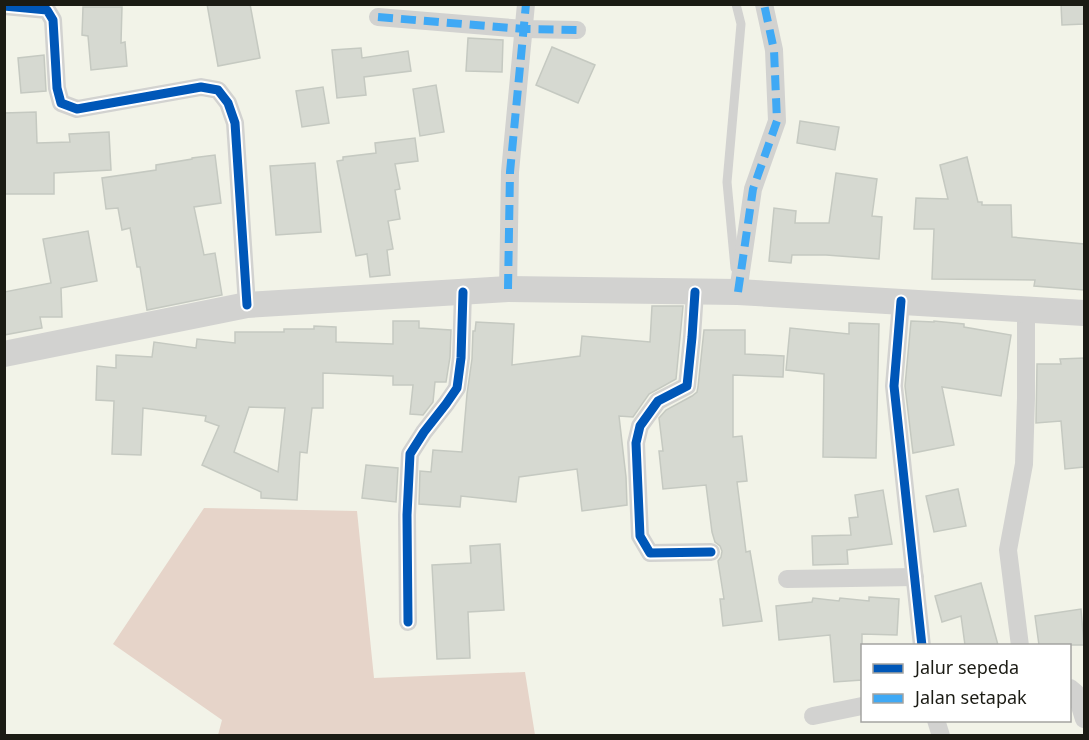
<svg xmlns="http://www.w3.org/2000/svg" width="1089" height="740" viewBox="0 0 1089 740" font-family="'Noto Sans',sans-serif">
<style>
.green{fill:#e6d4c9}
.building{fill:#d6d9d1;stroke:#c5c9c1;stroke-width:1.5;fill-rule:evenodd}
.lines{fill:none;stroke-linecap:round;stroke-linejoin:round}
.lane{stroke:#d2d2d0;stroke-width:9}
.street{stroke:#d2d2d0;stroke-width:18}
.secondary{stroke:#d2d2d0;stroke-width:26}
.quiet{stroke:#3fa9f5;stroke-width:8;stroke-dasharray:15 8;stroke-linecap:butt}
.cycleway-casing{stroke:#fff;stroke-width:13}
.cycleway{stroke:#0057b8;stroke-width:9}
</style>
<rect width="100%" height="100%" fill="#f2f3e8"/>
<polygon class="green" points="204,508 357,511 374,678 525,672 535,735 218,735 222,720 113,644"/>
<g class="building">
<polygon points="207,4 250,4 260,58 218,66"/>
<polygon points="1061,4 1084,4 1084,24 1062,25"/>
<polygon points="83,7 122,7 121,43 125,42 127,66 91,70 88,36 82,35"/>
<polygon points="468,38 503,40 502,72 466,71"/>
<polygon points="552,47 595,65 578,103 536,85"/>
<polygon points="361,48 362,58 408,51 411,71 364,77 366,95 337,98 332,50"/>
<polygon points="44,55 46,91 21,93 18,58"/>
<polygon points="436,85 444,132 420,136 413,89"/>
<polygon points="323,87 329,123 302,127 296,91"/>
<polygon points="36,112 37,143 70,142 69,134 109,132 111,170 54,173 54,194 4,194 4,113"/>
<polygon points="800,121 839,127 835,150 797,143"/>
<polygon points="415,138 418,161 395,164 400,189 395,190 400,219 388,221 393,249 387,250 390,275 370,277 367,254 356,256 337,161 343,160 343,157 376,153 375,143"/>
<polygon points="215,155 221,203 194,207 204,255 215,253 222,295 147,310 140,267 137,267 130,228 122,230 118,208 106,209 102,178 156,170 156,165 192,159 192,158"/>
<polygon points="967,157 978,202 982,202 982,205 1011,205 1012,237 1084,244 1084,290 1034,286 1035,280 932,279 934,229 914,229 916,198 948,199 940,165"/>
<polygon points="315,163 321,232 276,235 270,166"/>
<polygon points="836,173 877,179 872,216 882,217 879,259 826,255 792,255 791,263 769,261 774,208 796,211 795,223 829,223"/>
<polygon points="88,231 97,281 61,288 62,317 40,317 42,328 4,335 4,292 51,283 43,239"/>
<polygon points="652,306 683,306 676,379 649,394 633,417 619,416 626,477 627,505 582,511 577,469 519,477 516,502 461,496 460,507 419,504 420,471 431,472 433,450 462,452 467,394 472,359 473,331 475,331 476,322 514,324 512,365 580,356 582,336 650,342"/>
<path d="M393 321H419V328L451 330 450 357 446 382H435L433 402 423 415 410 414 413 385H393V376L323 373V408H312L307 453 300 452 297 500 261 498V492L202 465 219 426 205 421 206 416 143 408 141 455 112 454 114 401 96 400 97 366 116 368V355L152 357 154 342 196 348 197 339 235 343V332H284V329H314V326L336 327V342L393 344ZM249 407 285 408 278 472 234 452Z"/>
<polygon points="911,321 934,322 934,321 964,324 964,327 1011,335 1001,396 942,387 954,445 913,453 905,386"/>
<polygon points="849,323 879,324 876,458 823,457 824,374 786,370 790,328 849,334"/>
<polygon points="704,330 745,330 745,354 784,356 783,377 733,375 733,437 742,436 747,481 737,482 746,552 750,551 762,621 723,626 720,599 724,599 718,561 721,557 722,551 720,546 715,542 712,532 706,485 663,489 659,451 663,451 659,418 666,410 692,396 697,392 698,387"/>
<polygon points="1084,358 1084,467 1065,469 1061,421 1036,423 1037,364 1061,364 1060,359"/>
<polygon points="366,465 398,468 396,502 362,498"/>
<polygon points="958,489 966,526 934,532 926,496"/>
<polygon points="883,490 892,544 847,550 848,564 813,565 812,536 851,535 849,518 858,517 855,495"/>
<polygon points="500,544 504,610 468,612 470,658 437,659 432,565 471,563 470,546"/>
<polygon points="981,583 998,645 965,645 961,616 942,622 935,596"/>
<polygon points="869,597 899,599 897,635 862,634 862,680 834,682 830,635 779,640 776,606 812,602 813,598 839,601 840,598 869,601"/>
<polygon points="1081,609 1084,645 1039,645 1035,616"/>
</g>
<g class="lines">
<polyline class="lane" points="735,268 727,182 741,24 736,4"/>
<g class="street">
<polyline points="4,6 47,10 53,20 57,88 61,103 77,109 201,87 218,90 228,103 235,123 247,305"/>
<polyline points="378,17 524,29 577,30"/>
<polyline points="508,289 510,172 526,4"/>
<polyline points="695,292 692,337 687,386 658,401 640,426 636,443 640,536 650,553 711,552"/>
<polyline points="738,292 753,189 777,121 774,50 764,4"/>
<polyline points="901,301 894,386 922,646"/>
<polyline points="787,579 915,577"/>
<polyline points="408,622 407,515 410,454 424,432 446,404 457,388 461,358 463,292"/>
<polyline points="1020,646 1008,550 1024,464 1026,398 1026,310"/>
<polyline points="1070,688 1076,693 1084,719"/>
<polyline points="813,716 862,706"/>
<polyline points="936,720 941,736"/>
</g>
<polyline class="secondary" points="4,354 247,305 508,289 738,292 1084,313"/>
<g class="quiet">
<polyline points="378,17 524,29 577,30"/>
<polyline points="508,289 510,172 526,4"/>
<polyline points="738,292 753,189 777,121 774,50 764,4"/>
</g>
<defs>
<g id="cycleway">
<polyline points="4,6 47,10 53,20 57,88 61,103 77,109 201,87 218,90 228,103 235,123 247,305"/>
<polyline points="695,292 692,337 687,386 658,401 640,426 636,443 640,536 650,553 711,552"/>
<polyline points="901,301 894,386 922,646"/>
<polyline points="408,622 407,515 410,454 424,432 446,404 457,388 461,358 463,292"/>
</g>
</defs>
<use href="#cycleway" class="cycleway-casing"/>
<use href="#cycleway" class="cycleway"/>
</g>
<rect width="1089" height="740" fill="none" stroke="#1b1b14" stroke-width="12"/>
<rect x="861" y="644" width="210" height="78" fill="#ffffff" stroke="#a4a4a1" stroke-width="1.5"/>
<rect x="873" y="664" width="30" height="9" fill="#0057b8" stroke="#a4a4a1" stroke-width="1.5"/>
<text x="915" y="674" font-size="18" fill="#1b1b14">Jalur sepeda</text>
<rect x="873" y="694" width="30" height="9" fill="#3fa9f5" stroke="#a4a4a1" stroke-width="1.5"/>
<text x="915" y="704" font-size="18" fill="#1b1b14">Jalan setapak</text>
</svg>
